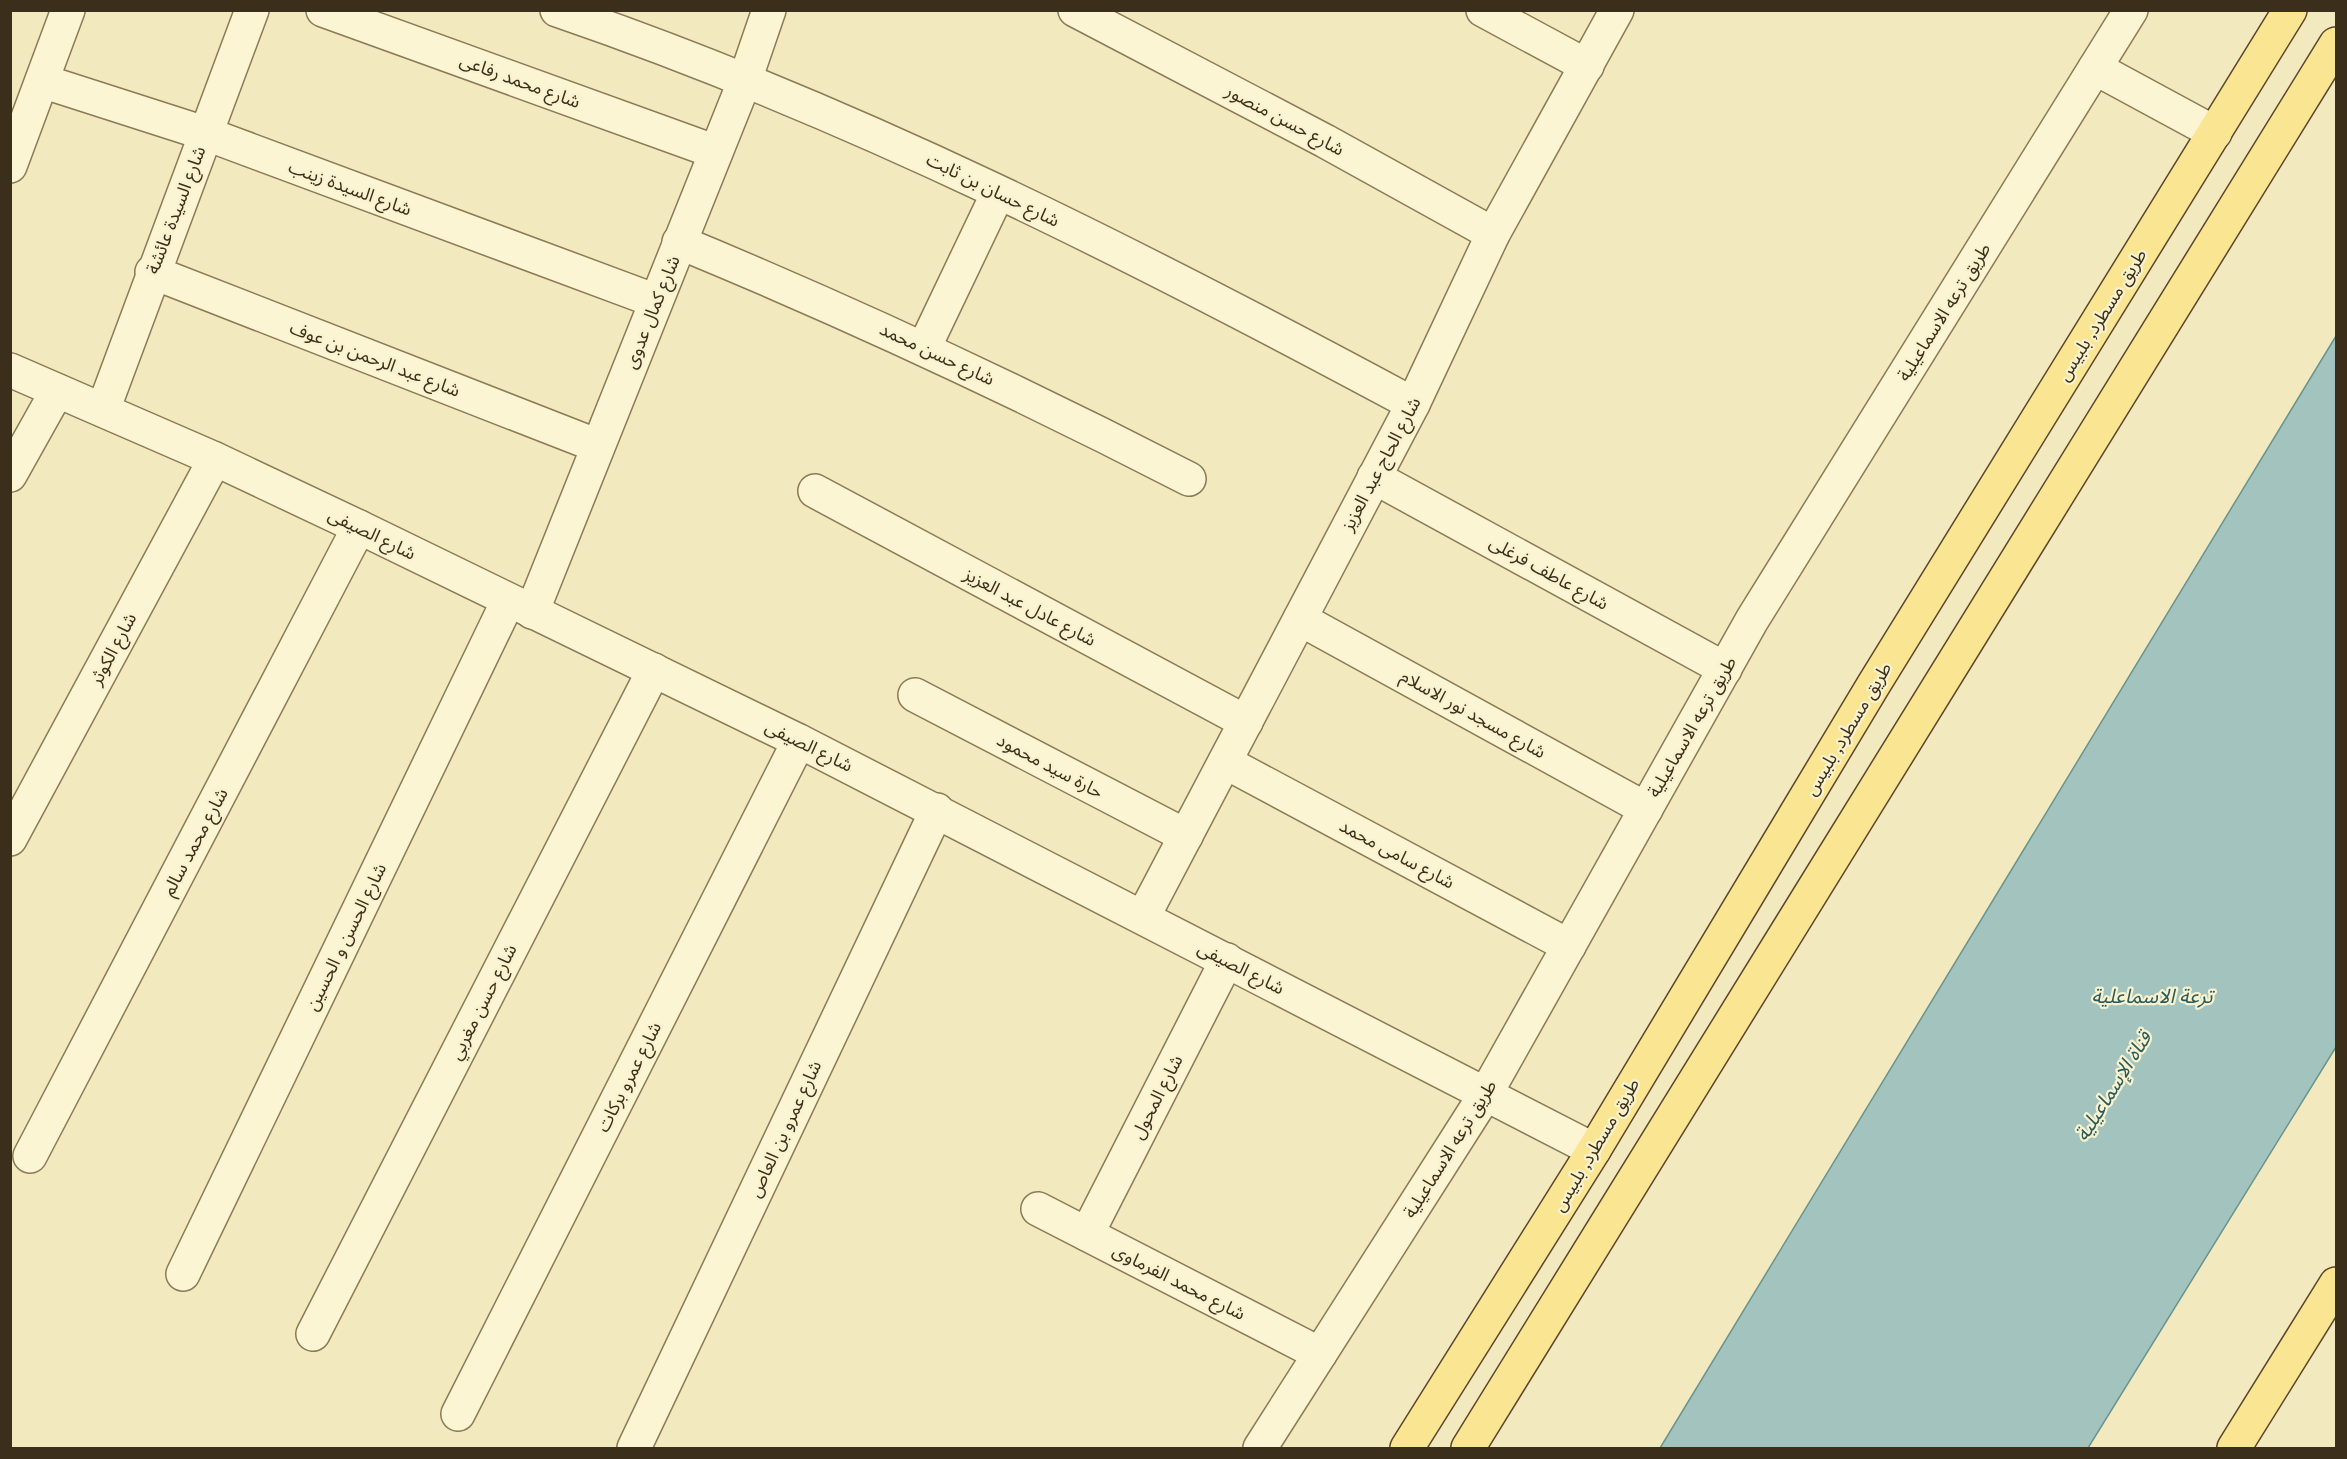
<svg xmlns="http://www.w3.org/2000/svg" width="2347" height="1459" font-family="'Roboto Serif','Noto Sans Arabic',serif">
	<rect width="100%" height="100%" fill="#f2e9bf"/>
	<polygon fill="#a3c4be" stroke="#69938d" stroke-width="1.5" points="2336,336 2336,1047 2088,1448 1660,1448"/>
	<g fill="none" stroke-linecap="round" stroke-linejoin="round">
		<g stroke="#8d7955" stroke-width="36">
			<g id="minor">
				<polyline points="323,10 716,152"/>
				<path d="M557 10C855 112 1136 255 1413 404"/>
				<polyline points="1075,10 1325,141 1493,234"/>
				<polyline points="1483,10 1587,66"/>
				<polyline points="2095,68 2215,133"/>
				<polyline points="42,81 204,133 656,301"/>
				<polyline points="10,166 68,10"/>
				<path d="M679 242C853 314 1022 393 1189 479"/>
				<polyline points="152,272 598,446"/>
				<polyline points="924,348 998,193"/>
				<polyline points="10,370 215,459 359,527 799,741 1594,1150"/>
				<polyline points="103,410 252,10"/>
				<polyline points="10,475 57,391"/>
				<polyline points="1374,477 1725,669"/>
				<polyline points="815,491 1246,722"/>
				<polyline points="532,612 745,80 769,10"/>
				<polyline points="1300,619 1646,809"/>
				<polyline points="915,695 1186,836"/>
				<polyline points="1225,762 1569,946"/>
				<polyline points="10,839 215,459"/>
				<polyline points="1143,917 1413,404 1493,234 1617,10"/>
				<polyline points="30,1156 359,527"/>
				<polyline points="1038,1209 1320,1354"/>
				<polyline points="1087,1234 1227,960"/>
				<polyline points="183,1274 508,601"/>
				<polyline points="313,1334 654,670"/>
				<polyline points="458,1414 799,741"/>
				<polyline points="634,1448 937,810"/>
				<polyline points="1260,1448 1485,1095 1752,620 2131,10"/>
			</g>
		</g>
		<g stroke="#5a462a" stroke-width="36">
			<g id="major">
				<polyline points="1407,1448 1594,1150 1874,684 2290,10"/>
				<polyline points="1468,1448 2336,44"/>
				<polyline points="2234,1448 2336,1284"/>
			</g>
		</g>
		<use href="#minor" stroke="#fcf5d3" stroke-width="33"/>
		<use href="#major" stroke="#fae592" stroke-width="33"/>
	</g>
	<g text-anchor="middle" stroke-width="4.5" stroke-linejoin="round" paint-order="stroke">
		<g font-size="18" fill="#3b2e1b" stroke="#f9f2cf">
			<text transform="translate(520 81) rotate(20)" y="6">شارع محمد رفاعى</text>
			<text transform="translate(1285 120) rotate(28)" y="6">شارع حسن منصور</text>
			<text transform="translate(350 188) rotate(20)" y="6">شارع السيدة زينب</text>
			<text transform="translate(993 190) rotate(26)" y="6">شارع حسان بن ثابت</text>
			<text transform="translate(176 210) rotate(-69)" y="6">شارع السيدة عائشة</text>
			<text transform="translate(652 312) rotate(-68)" y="6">شارع كمال عدوى</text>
			<text transform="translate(1944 312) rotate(-58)" y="6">طريق ترعه الاسماعيلية</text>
			<text transform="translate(2102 315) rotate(-58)" y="6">طريق مسطرد, بلبيس</text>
			<text transform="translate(937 354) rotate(25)" y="6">شارع حسن محمد</text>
			<text transform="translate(375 359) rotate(21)" y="6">شارع عبد الرحمن بن عوف</text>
			<text transform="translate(1381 464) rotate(-62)" y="6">شارع الحاج عبد العزيز</text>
			<text transform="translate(372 534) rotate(26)" y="6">شارع الصيفى</text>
			<text transform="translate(1549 573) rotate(29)" y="6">شارع عاطف فرغلى</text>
			<text transform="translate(1030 607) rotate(28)" y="6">شارع عادل عبد العزيز</text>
			<text transform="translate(113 649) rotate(-62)" y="6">شارع الكوثر</text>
			<text transform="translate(1473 714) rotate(29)" y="6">شارع مسجد نور الاسلام</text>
			<text transform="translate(1692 727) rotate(-60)" y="6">طريق ترعه الاسماعيلية</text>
			<text transform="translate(1848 729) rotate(-59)" y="6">طريق مسطرد, بلبيس</text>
			<text transform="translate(809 746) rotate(26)" y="6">شارع الصيفى</text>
			<text transform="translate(1050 766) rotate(28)" y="6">حارة سيد محمود</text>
			<text transform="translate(195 842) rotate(-62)" y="6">شارع محمد سالم</text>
			<text transform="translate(1397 854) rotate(28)" y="6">شارع سامى محمد</text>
			<text transform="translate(346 937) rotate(-64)" y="6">شارع الحسن و الحسين</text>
			<text transform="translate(1241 968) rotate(27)" y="6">شارع الصيفى</text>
			<text transform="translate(483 1002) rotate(-63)" y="6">شارع حسن مغربي</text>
			<text transform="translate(629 1077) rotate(-63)" y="6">شارع عمرو بركات</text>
			<text transform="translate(1157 1097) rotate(-63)" y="6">شارع المحول</text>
			<text transform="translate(785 1129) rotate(-65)" y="6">شارع عمرو بن العاص</text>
			<text transform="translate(1596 1145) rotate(-59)" y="6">طريق مسطرد, بلبيس</text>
			<text transform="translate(1450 1149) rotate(-58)" y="6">طريق ترعه الاسماعيلية</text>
			<text transform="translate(1179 1282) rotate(27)" y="6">شارع محمد الفرماوى</text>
		</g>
		<g font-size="20" font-style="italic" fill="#295a5c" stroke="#f9f2cf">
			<text x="2152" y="1003">ترعة الاسماعلية</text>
			<text transform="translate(2113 1086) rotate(-58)" y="7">قناة الإسماعيلية</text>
		</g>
	</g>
	<rect width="2347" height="1459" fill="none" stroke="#3b2e1b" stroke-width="24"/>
</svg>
